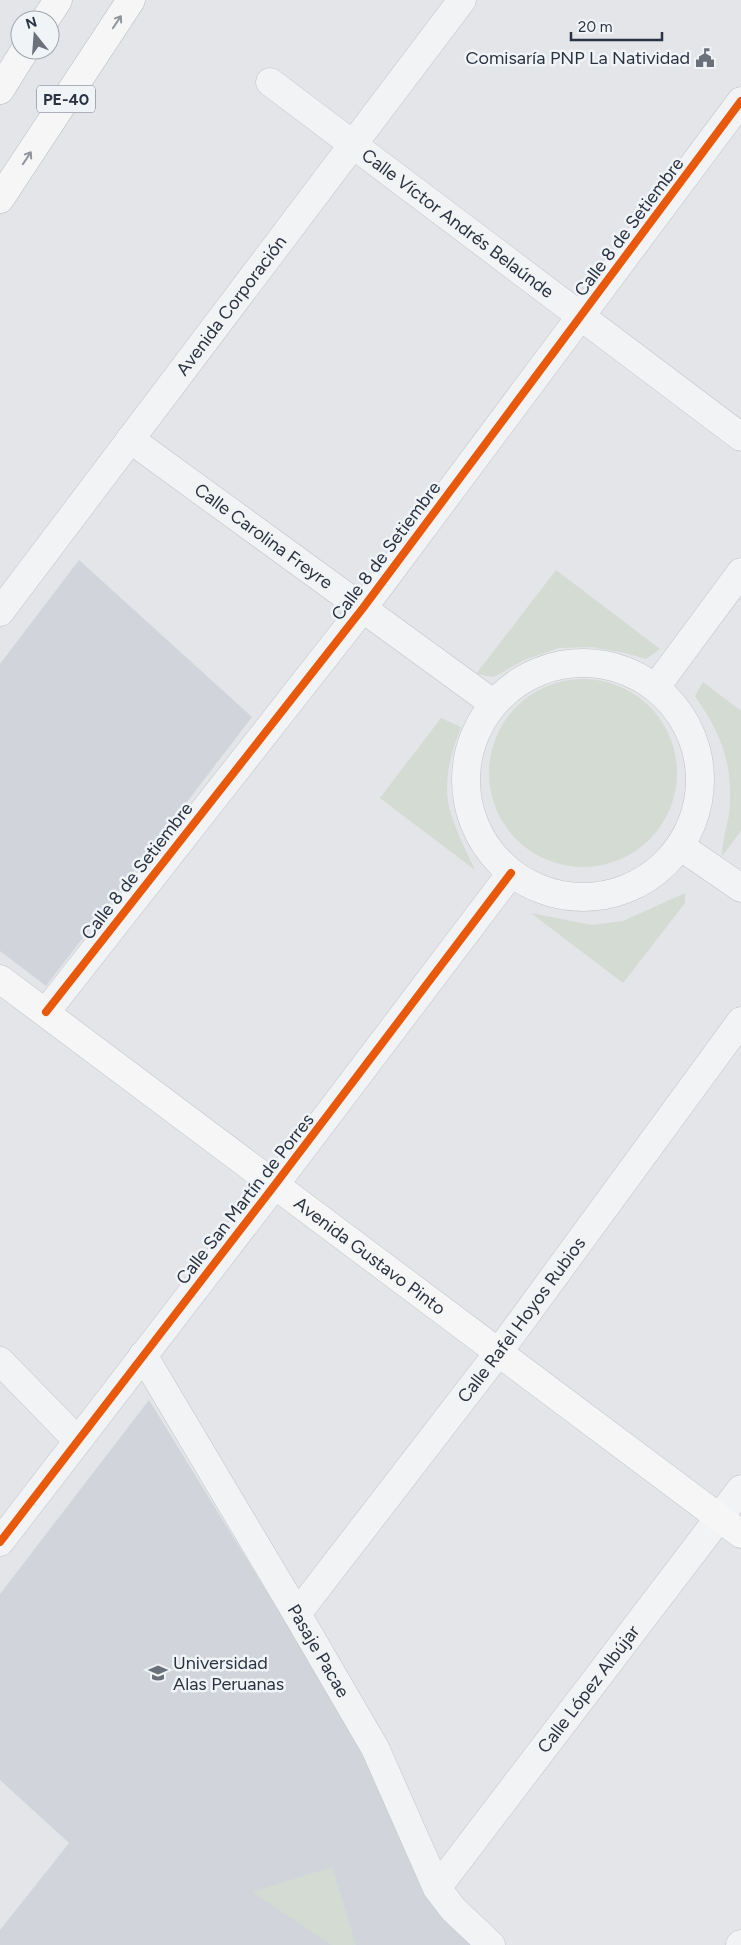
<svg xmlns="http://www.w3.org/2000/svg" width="741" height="1945" font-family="Figtree,sans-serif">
	<rect width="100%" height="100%" fill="#e3e5e8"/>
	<g fill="#d1d5db">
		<polygon points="79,560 252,717 46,986 0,951 0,664"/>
		<polygon points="149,1400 366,1753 482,1945 0,1945 0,1930 69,1843 0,1780 0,1594"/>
	</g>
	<g fill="#d4dbd3">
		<polygon points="556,570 660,649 646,659 625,653 592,647 559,648 524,660 494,677 476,674"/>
		<circle cx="583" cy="773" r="94"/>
		<path d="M703 682 741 711V831L722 856C722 837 730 820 730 803 732 758 719 731 695 696Z"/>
		<path d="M441 718 461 727C450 755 441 788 452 817 458 835 467 853 475 870L380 798Z"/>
		<polygon points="685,893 685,903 623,983 531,913 592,925 623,921"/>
		<polygon points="332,1867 356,1945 332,1945 253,1892"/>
	</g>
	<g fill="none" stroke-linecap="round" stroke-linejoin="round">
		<g stroke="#c1c3c6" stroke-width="29">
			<g id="street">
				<path id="s1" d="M270 82 741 437"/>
				<path id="s2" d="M130 439 494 704"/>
				<path id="s3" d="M0 612 462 0"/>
				<circle cx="583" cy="780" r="117"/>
				<polyline points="656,687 741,572"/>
				<polyline points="680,846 741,888"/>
				<polyline points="46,1012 363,608 741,101"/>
				<path id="s4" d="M143 1355 297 1614 375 1748 437 1888 453 1909 491 1945"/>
				<polyline points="0,1361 77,1440"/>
				<polyline points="0,1542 274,1186 511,873"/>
				<path id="s5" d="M297 1614 498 1353 741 1021"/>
				<path id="s6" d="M437 1888 741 1489"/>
				<polyline points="740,1945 741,1944"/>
			</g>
		</g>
		<g stroke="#c1c3c6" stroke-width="29">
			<g id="secondary">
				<path id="s7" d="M0 979 741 1534"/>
			</g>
		</g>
		<g stroke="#b5b8bd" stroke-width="29">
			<g id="highway">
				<polyline points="45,20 58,0"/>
				<polyline points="0,90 25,50"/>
				<polyline points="0,199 131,0"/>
			</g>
		</g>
		<use href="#street" stroke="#f2f3f5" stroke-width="28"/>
		<use href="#secondary" stroke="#f6f6f7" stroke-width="28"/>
		<use href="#highway" stroke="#f6f6f7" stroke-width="28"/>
		<g stroke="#f1f4f7" stroke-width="11">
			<g id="cycleway">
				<polyline points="46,1012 363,608 741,101"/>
				<polyline points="0,1542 274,1186 511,873"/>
			</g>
		</g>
		<use href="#cycleway" stroke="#e8590c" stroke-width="8"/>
	</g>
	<defs><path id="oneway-shaft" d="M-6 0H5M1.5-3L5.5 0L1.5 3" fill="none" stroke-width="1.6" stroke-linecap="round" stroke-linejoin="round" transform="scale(1.25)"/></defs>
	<g stroke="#90949c">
		<use href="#oneway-shaft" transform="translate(117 22) rotate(-56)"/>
		<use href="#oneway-shaft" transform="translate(27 158) rotate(-56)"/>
	</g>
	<defs>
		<g id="civic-bare" transform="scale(1.5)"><path d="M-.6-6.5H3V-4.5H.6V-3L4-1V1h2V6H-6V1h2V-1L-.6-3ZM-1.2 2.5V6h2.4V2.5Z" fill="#6b717b" stroke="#f1f4f7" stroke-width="2.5" paint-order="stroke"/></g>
		<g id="university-bare" transform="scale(1.5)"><path d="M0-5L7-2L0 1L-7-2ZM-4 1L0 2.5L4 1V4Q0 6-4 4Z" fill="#6b717b" stroke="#f1f4f7" stroke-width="2.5" paint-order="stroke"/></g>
	</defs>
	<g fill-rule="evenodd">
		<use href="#civic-bare" x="705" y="58"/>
		<use href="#university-bare" x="158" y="1673"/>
	</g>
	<g text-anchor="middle" stroke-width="5" stroke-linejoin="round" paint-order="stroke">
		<rect fill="#f1f4f7" stroke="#666d78" stroke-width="1" x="37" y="85.5" width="58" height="27" rx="4"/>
		<g font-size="16" font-weight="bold" fill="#2a3341">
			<text x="66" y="105">PE-40</text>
		</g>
		<g font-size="18" fill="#2a3341" stroke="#f1f4f7" text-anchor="end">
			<text x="690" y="64">Comisaría PNP La Natividad</text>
			<text x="173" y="1669" text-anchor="start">Universidad<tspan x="173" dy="21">Alas Peruanas</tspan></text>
		</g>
		<g font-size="18" fill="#2a3341" stroke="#f1f4f7">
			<text dy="6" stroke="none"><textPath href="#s1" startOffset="235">Calle Víctor Andrés Belaúnde</textPath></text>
			<text transform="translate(629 227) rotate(-53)" y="6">Calle 8 de Setiembre</text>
			<text dy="6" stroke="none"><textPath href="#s3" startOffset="384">Avenida Corporación</textPath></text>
			<text dy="6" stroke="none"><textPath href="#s2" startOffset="165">Calle Carolina Freyre</textPath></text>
			<text transform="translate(386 551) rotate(-53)" y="6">Calle 8 de Setiembre</text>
			<text transform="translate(137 871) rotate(-52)" y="6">Calle 8 de Setiembre</text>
			<text transform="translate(245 1199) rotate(-52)" y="6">Calle San Martín de Porres</text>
			<text dy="6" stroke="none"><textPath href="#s7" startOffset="462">Avenida Gustavo Pinto</textPath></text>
			<text dy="6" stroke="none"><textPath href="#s5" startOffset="370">Calle Rafel Hoyos Rubios</textPath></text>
			<text dy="6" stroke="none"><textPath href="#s4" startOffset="344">Pasaje Pacae</textPath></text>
			<text dy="6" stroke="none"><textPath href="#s6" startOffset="250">Calle López Albújar</textPath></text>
		</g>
	</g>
	<g transform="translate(35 35) rotate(343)"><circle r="24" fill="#f1f4f7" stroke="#a1a7ae"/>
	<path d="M0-4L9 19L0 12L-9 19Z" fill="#6b717b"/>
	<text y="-8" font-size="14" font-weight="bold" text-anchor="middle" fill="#2a3341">N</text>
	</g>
	<path d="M571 32v8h91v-8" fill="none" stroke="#2a3341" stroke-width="2.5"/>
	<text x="578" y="32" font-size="15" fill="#2a3341" stroke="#f1f4f7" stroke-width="4" paint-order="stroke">20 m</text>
</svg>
